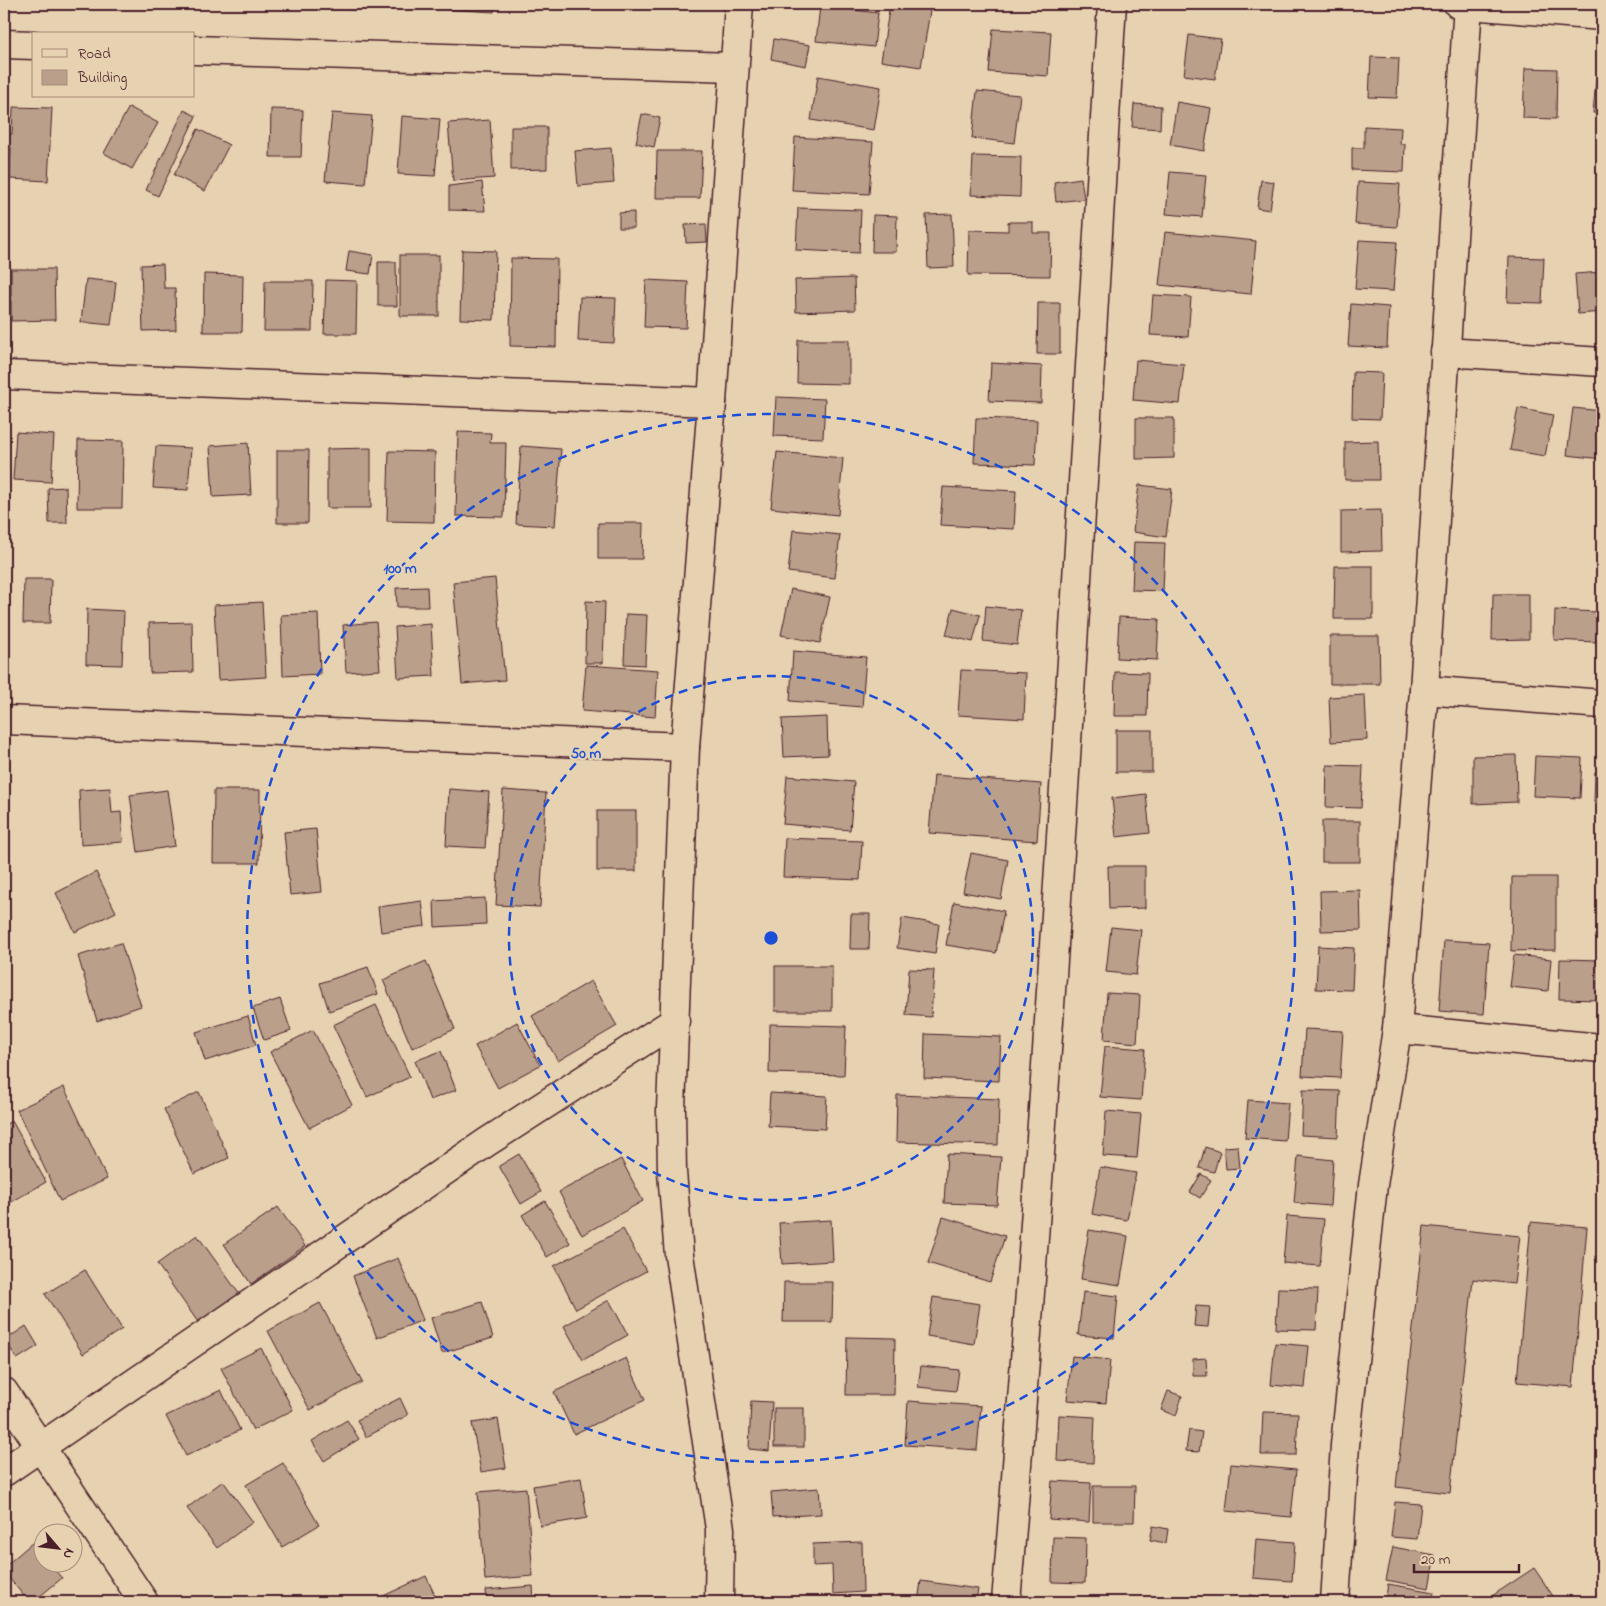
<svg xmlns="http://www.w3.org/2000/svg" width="1606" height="1606" font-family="'Indie Flower',sans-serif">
	<rect width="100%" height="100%" fill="#e6d2b0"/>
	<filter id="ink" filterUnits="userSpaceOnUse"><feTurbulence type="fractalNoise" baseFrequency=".02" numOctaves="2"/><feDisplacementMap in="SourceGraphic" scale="10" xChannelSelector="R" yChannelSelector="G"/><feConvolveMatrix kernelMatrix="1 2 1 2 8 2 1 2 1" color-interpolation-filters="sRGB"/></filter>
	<g filter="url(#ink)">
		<g fill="#baa08b" stroke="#4a1f2b">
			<polygon points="334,4 357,4 357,10 334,9"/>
			<polygon points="447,4 495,4 494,12 447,9"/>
			<polygon points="890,4 931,4 921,67 881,61"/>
			<polygon points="820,6 878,13 874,47 816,41"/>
			<polygon points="993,29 1051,32 1048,76 989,72"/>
			<polygon points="1189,35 1221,39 1215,79 1184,75"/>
			<polygon points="774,39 810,45 806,66 771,59"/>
			<polygon points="1371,57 1399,58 1397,98 1369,97"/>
			<polygon points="1525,68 1557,69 1556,119 1523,118"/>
			<polygon points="818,76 881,87 874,130 811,120"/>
			<polygon points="1596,80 1602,81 1602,114 1593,113"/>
			<polygon points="977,91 1020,95 1014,143 972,138"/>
			<polygon points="1177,102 1211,108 1204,151 1170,145"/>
			<polygon points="1134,104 1161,106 1160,129 1132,127"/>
			<polygon points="13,107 52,108 48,181 10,179 11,148 4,148 4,133 12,134"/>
			<polygon points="129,107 158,123 132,169 104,153"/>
			<polygon points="271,109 303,110 301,157 270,157"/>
			<polygon points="184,110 196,116 158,196 146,190"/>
			<polygon points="332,113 372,116 365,184 325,181"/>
			<polygon points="642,114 660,118 654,147 636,143"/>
			<polygon points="402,116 440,119 435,176 398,174"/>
			<polygon points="490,120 494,178 453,181 448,123"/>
			<polygon points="1364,126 1401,128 1400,144 1405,144 1404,172 1352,170 1352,148 1364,148"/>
			<polygon points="511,127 547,127 547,169 511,170"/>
			<polygon points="198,129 229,145 205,191 174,175"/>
			<polygon points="795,137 873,142 869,194 792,190"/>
			<polygon points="611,148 614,183 578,186 575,151"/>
			<polygon points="657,151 702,151 700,198 656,198"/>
			<polygon points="973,156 1021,157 1020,197 971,195"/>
			<polygon points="1170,172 1206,175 1202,217 1166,214"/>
			<polygon points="1081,178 1084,199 1056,202 1054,182"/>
			<polygon points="1261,180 1274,182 1270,210 1257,208"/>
			<polygon points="482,182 485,211 449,210 449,186"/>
			<polygon points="1358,182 1400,184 1397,227 1355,224"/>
			<polygon points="798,208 861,210 859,253 796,250"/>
			<polygon points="634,212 634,228 619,228 619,213"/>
			<polygon points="952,214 954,267 928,268 926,215"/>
			<polygon points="873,215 897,216 896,252 872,252"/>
			<polygon points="1008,222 1033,222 1033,233 1051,233 1050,276 968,275 969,230 1008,231"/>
			<polygon points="706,224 707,242 686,243 685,225"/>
			<polygon points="1165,232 1256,241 1251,294 1159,285"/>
			<polygon points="1359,240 1397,242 1393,291 1355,289"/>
			<polygon points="462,250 496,251 494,320 460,319"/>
			<polygon points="349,251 373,255 370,274 346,271"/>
			<rect x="400" y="255" width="39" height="61"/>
			<polygon points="1509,257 1544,258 1542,303 1507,302"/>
			<polygon points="511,258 557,259 556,347 510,346"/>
			<polygon points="378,262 396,262 397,306 378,306"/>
			<polygon points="163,264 164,288 175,288 176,330 143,331 141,265"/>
			<polygon points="11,269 54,269 55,320 11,321"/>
			<polygon points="1602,272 1602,312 1578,314 1575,274"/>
			<polygon points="204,274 243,275 242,332 203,332"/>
			<polygon points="854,278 855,310 796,312 795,280"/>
			<polygon points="86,279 116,282 111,325 81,322"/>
			<polygon points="326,280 357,281 356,334 324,334"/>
			<polygon points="646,280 688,282 686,328 644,327"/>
			<polygon points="265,281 313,281 312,331 264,331"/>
			<polygon points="1153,295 1191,297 1188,337 1150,335"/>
			<polygon points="580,297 616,298 614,343 578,341"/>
			<polygon points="1038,303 1060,303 1060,354 1037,354"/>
			<polygon points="1351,304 1389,307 1387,348 1348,346"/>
			<polygon points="798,340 849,340 849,384 797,383"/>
			<polygon points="1136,360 1184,364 1180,404 1133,400"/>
			<polygon points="991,363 1042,366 1041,403 989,401"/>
			<polygon points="1353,372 1382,373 1380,419 1352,418"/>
			<polygon points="776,397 825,399 823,438 774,436"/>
			<polygon points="1518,408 1553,415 1545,456 1510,450"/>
			<polygon points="1573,408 1602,411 1602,459 1567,455"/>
			<polygon points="976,418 1037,420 1035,465 974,463"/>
			<polygon points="1136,418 1174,418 1174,458 1136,459"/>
			<polygon points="16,432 54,435 51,482 13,480"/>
			<polygon points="458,432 491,433 490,443 506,443 504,517 456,516"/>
			<polygon points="78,440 123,441 122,508 77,508"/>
			<polygon points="1378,441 1379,480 1345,480 1345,442"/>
			<polygon points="248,443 251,495 213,497 210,446"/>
			<polygon points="156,446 191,448 188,490 153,488"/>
			<polygon points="521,446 561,449 555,526 516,524"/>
			<polygon points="371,448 371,508 327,508 327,449"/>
			<polygon points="277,450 309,450 308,523 277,523"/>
			<polygon points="389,451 435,452 434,522 387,521"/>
			<polygon points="777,452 843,458 838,515 771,508"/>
			<polygon points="1139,485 1172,489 1166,537 1133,532"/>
			<polygon points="66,487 67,523 49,523 48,488"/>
			<polygon points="943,487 1016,491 1014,529 940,525"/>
			<polygon points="1381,510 1382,551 1341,552 1341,511"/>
			<polygon points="598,523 643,523 642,559 598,559"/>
			<polygon points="793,530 840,535 835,578 788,572"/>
			<polygon points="1134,542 1165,543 1163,591 1132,590"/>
			<polygon points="1335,566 1373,566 1373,619 1334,619"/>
			<polygon points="495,578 505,680 462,684 453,582"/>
			<polygon points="24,579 51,579 50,623 23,623"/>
			<polygon points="4,585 6,585 9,660 4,660"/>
			<polygon points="427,587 428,607 397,607 396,588"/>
			<polygon points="791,589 830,597 820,643 781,635"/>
			<polygon points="1493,594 1529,594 1529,639 1492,640"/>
			<polygon points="586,601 605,602 603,663 585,663"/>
			<polygon points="262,602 266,677 218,680 214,605"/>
			<polygon points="986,606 1021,610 1017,645 983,641"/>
			<polygon points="953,608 980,615 973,642 946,635"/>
			<polygon points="87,609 124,611 122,665 86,664"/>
			<polygon points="1555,610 1598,612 1596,642 1554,640"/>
			<polygon points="318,613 320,674 283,676 281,615"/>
			<polygon points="626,614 647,615 645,665 624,664"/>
			<polygon points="1119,617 1159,619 1157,660 1117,658"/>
			<polygon points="192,622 193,672 150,673 149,623"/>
			<polygon points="376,622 380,670 346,672 343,625"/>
			<polygon points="431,624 434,676 398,678 395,627"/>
			<polygon points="1330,636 1379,636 1380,684 1330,684"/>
			<polygon points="793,651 866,657 862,707 790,701"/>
			<polygon points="586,665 658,670 655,717 582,711"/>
			<polygon points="961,670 1026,673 1024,719 958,715"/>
			<polygon points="1115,672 1148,673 1147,716 1114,716"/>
			<polygon points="1365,695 1367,740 1331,742 1329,697"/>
			<polygon points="827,717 828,755 784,757 782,719"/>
			<rect x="1116" y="730" width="36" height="42"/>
			<polygon points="1516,755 1517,802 1473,804 1473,756"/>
			<polygon points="1535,756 1582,758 1580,798 1533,796"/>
			<polygon points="1327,765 1363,766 1361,808 1326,807"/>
			<polygon points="1595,772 1602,772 1602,803 1594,803"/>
			<polygon points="934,775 1041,784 1037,841 929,833"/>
			<polygon points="787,776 854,782 850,830 783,824"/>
			<polygon points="110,788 112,813 121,812 123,842 81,845 79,790"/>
			<polygon points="449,789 489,792 485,848 446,846"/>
			<polygon points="167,790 175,846 138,852 130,795"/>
			<polygon points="214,790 260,790 259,863 213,863"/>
			<polygon points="503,790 546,793 540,907 496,905"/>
			<polygon points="1146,794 1150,833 1116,837 1112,798"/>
			<rect x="597" y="811" width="39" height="60"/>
			<rect x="1322" y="821" width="38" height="41"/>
			<polygon points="316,829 322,892 290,895 284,832"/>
			<polygon points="785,838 862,841 860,880 783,877"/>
			<polygon points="971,853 1008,860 1001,899 963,892"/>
			<polygon points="1108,866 1145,866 1145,908 1109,909"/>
			<polygon points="96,872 116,912 75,932 56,893"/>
			<polygon points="1512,877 1556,877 1556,950 1511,951"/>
			<polygon points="1360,890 1361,930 1321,931 1320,891"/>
			<polygon points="485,898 486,924 435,927 434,901"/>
			<polygon points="422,901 425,926 381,932 378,907"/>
			<polygon points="954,902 1004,911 996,953 946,945"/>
			<polygon points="851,914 870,914 869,949 850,949"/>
			<polygon points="902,918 939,924 935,954 897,948"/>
			<polygon points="1111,927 1141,930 1136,975 1106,972"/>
			<polygon points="1444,940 1489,943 1484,1014 1439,1011"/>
			<polygon points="121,943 141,1006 97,1021 78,956"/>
			<polygon points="1318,946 1354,948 1352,990 1316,989"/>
			<polygon points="1514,955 1551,959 1548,991 1510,987"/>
			<polygon points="1560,959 1602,960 1602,1000 1559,999"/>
			<polygon points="426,961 455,1029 412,1048 383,980"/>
			<rect x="775" y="966" width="57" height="45"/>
			<polygon points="368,967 378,994 329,1011 320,983"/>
			<polygon points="909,969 934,970 931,1017 906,1015"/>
			<polygon points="591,981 617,1026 558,1061 532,1016"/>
			<polygon points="1107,993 1140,995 1137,1043 1104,1040"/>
			<polygon points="280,999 291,1031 264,1040 253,1008"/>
			<polygon points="376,1005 410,1077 367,1097 333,1025"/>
			<polygon points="248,1016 256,1045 205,1061 196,1032"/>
			<polygon points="517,1022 540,1065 498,1088 475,1046"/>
			<polygon points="770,1024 846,1026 844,1075 769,1073"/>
			<polygon points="1305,1029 1343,1031 1340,1078 1302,1076"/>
			<polygon points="313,1030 352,1105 309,1128 270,1052"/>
			<polygon points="925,1034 1001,1037 999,1081 924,1078"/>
			<polygon points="1105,1046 1145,1049 1141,1100 1100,1097"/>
			<polygon points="441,1051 456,1090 430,1100 415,1061"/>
			<polygon points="64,1087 107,1179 60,1201 17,1110"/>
			<polygon points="1303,1090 1340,1091 1338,1137 1301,1135"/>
			<polygon points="199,1092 229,1158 194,1174 164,1109"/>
			<polygon points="770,1093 827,1096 825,1129 768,1126"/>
			<polygon points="897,1095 999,1099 998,1145 896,1142"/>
			<polygon points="1248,1100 1288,1103 1285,1141 1245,1138"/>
			<polygon points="1106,1111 1141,1114 1137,1158 1103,1156"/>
			<polygon points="12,1121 46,1182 8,1204 4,1197 4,1125"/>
			<polygon points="1238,1146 1240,1168 1226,1169 1224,1147"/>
			<polygon points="1205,1147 1220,1152 1214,1172 1199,1168"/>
			<polygon points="519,1154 541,1192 521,1204 499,1166"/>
			<polygon points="947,1154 1001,1157 997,1205 944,1203"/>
			<polygon points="1298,1156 1333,1160 1330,1206 1294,1203"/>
			<polygon points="621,1159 643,1201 582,1235 559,1192"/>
			<polygon points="1100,1167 1136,1173 1127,1220 1092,1214"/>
			<polygon points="1201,1174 1211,1180 1200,1198 1190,1192"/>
			<polygon points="545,1201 570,1243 547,1257 522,1215"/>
			<polygon points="278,1207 305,1246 251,1284 224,1244"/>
			<polygon points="1287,1216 1324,1219 1320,1266 1283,1263"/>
			<polygon points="943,1217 1005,1236 990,1282 928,1263"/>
			<polygon points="831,1220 833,1261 782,1264 779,1223"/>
			<polygon points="1531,1222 1587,1227 1573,1387 1517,1382"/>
			<polygon points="1424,1226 1520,1236 1514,1284 1473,1279 1450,1493 1396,1487"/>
			<polygon points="623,1229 646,1271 576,1309 554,1266"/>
			<polygon points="1089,1230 1128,1236 1120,1285 1081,1279"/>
			<polygon points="197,1235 240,1295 200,1325 157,1264"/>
			<polygon points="398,1258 423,1320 377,1338 353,1276"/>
			<polygon points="85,1270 122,1329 83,1354 45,1294"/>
			<polygon points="784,1282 833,1282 832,1322 783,1322"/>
			<polygon points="1278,1288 1318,1289 1316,1330 1276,1329"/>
			<polygon points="1083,1292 1118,1296 1114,1338 1078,1335"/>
			<polygon points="933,1297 980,1304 974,1344 927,1336"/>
			<polygon points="609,1300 628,1335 583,1360 564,1326"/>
			<polygon points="482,1302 493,1338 442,1353 431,1318"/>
			<polygon points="320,1303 362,1382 310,1410 268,1331"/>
			<polygon points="1196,1306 1210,1307 1208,1327 1194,1326"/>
			<polygon points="26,1326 38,1346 17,1359 5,1340"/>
			<polygon points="847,1337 895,1338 894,1395 846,1395"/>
			<polygon points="1275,1343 1309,1346 1305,1388 1271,1385"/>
			<polygon points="261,1348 293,1410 253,1430 221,1368"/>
			<polygon points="1072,1356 1110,1360 1106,1403 1067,1400"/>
			<polygon points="626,1358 645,1400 574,1434 554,1392"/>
			<polygon points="1206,1358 1207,1376 1193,1376 1193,1359"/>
			<polygon points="921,1366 959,1370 956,1391 918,1387"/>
			<polygon points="221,1390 240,1430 186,1456 166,1416"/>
			<polygon points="1168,1391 1182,1396 1176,1416 1161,1410"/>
			<polygon points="400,1398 408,1415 366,1437 357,1420"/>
			<polygon points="751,1401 772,1402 769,1451 749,1449"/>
			<polygon points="908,1401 981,1406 977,1450 905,1445"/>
			<rect x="774" y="1408" width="30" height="39"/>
			<polygon points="1263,1412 1298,1413 1296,1455 1261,1455"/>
			<polygon points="1059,1415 1095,1417 1093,1463 1057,1461"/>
			<polygon points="498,1419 506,1468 481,1472 472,1423"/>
			<polygon points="347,1420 359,1439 324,1461 312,1441"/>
			<polygon points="1189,1430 1202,1432 1199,1452 1186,1451"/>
			<polygon points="283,1463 319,1525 282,1547 246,1485"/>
			<polygon points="1231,1464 1296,1470 1291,1517 1226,1511"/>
			<polygon points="581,1478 587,1518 540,1526 533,1486"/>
			<polygon points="223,1481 253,1522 217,1548 187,1508"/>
			<polygon points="1052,1481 1091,1483 1089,1522 1049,1519"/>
			<polygon points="1093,1486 1135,1486 1134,1522 1093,1522"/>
			<polygon points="526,1488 533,1576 485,1580 478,1492"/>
			<polygon points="819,1488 821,1514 773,1517 771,1492"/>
			<polygon points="1395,1502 1421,1504 1417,1539 1391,1537"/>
			<polygon points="1153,1526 1168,1529 1166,1543 1150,1540"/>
			<polygon points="1053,1537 1086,1538 1085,1583 1052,1582"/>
			<polygon points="1256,1539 1295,1542 1292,1581 1253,1578"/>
			<polygon points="862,1542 863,1592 833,1594 832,1565 813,1566 813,1544"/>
			<polygon points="32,1543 42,1555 42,1564 49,1564 62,1578 33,1602 29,1602 4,1572 4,1567"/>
			<polygon points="1393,1547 1435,1555 1429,1588 1386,1580"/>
			<polygon points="1534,1568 1557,1602 1483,1602"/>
			<polygon points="426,1576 438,1602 379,1602 377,1599"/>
			<polygon points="921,1581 978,1589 976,1602 918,1602"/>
			<polygon points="1388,1584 1434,1592 1432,1602 1385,1602"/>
			<polygon points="533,1586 534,1602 487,1602 486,1590"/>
			<polygon points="1250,1595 1288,1600 1288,1602 1249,1602"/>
			<polygon points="1049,1596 1096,1599 1096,1602 1048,1602"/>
		</g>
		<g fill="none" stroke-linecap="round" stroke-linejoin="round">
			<g stroke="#4a1f2b" stroke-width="31">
				<g id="street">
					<polyline points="1458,4 1602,16"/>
					<polyline points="4,44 34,45"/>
					<polyline points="194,50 734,67"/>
					<polyline points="1445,352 1602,362"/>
					<polyline points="4,375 712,402"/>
					<polyline points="1424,690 1602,704"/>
					<polyline points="4,720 685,747"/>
					<polyline points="1397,1029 1602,1048"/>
					<polyline points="4,1392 144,1602"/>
					<polyline points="4,1472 487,1142 675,1021"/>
					<polyline points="719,1602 720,1529 679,1255 672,1172 671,1109 685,747 712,402 739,4"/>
					<path d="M1006 1602C1050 1070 1079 537 1112 4"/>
					<polyline points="1335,1602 1345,1445 1373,1185 1397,1029 1424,690 1468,4"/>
				</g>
			</g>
			<use href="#street" stroke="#e6d2b0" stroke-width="28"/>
		</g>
	</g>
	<g fill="none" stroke="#1d4ed8" stroke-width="2.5" stroke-dasharray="9 6">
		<circle cx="771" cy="938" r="262"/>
		<circle cx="771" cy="938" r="524"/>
	</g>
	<circle cx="771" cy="938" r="8" fill="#1d4ed8" stroke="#e6d2b0" stroke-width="2.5"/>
	<g font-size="15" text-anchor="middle" font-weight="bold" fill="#1d4ed8" stroke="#e6d2b0" stroke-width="4.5" stroke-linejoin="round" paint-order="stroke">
		<text x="400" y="573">100 m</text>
		<text x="586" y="758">50 m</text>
	</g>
	<rect width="1606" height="1606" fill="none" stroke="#e6d2b0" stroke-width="20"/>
	<rect x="10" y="10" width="1586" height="1586" fill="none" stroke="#4a1f2b" stroke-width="2" filter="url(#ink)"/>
	<rect x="32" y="32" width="162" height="65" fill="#e6d2b0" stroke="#a88a7b"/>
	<rect x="42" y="49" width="25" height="8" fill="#e6d2b0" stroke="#a88a7b"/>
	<text x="78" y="58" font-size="15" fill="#4a1f2b">Road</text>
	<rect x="42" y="70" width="25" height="15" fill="#baa08b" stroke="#a88a7b"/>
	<text x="78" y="82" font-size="15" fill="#4a1f2b">Building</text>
	<g transform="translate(58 1548) rotate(118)"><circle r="24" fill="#e6d2b0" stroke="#a88a7b"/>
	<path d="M0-4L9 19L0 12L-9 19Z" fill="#4a1f2b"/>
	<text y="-8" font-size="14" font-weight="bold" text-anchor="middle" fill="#4a1f2b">N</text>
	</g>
	<path d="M1414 1564v8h105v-8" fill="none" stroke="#4a1f2b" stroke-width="2.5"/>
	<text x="1421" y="1564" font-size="15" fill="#4a1f2b" stroke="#e6d2b0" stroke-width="4" paint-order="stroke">20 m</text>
</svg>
